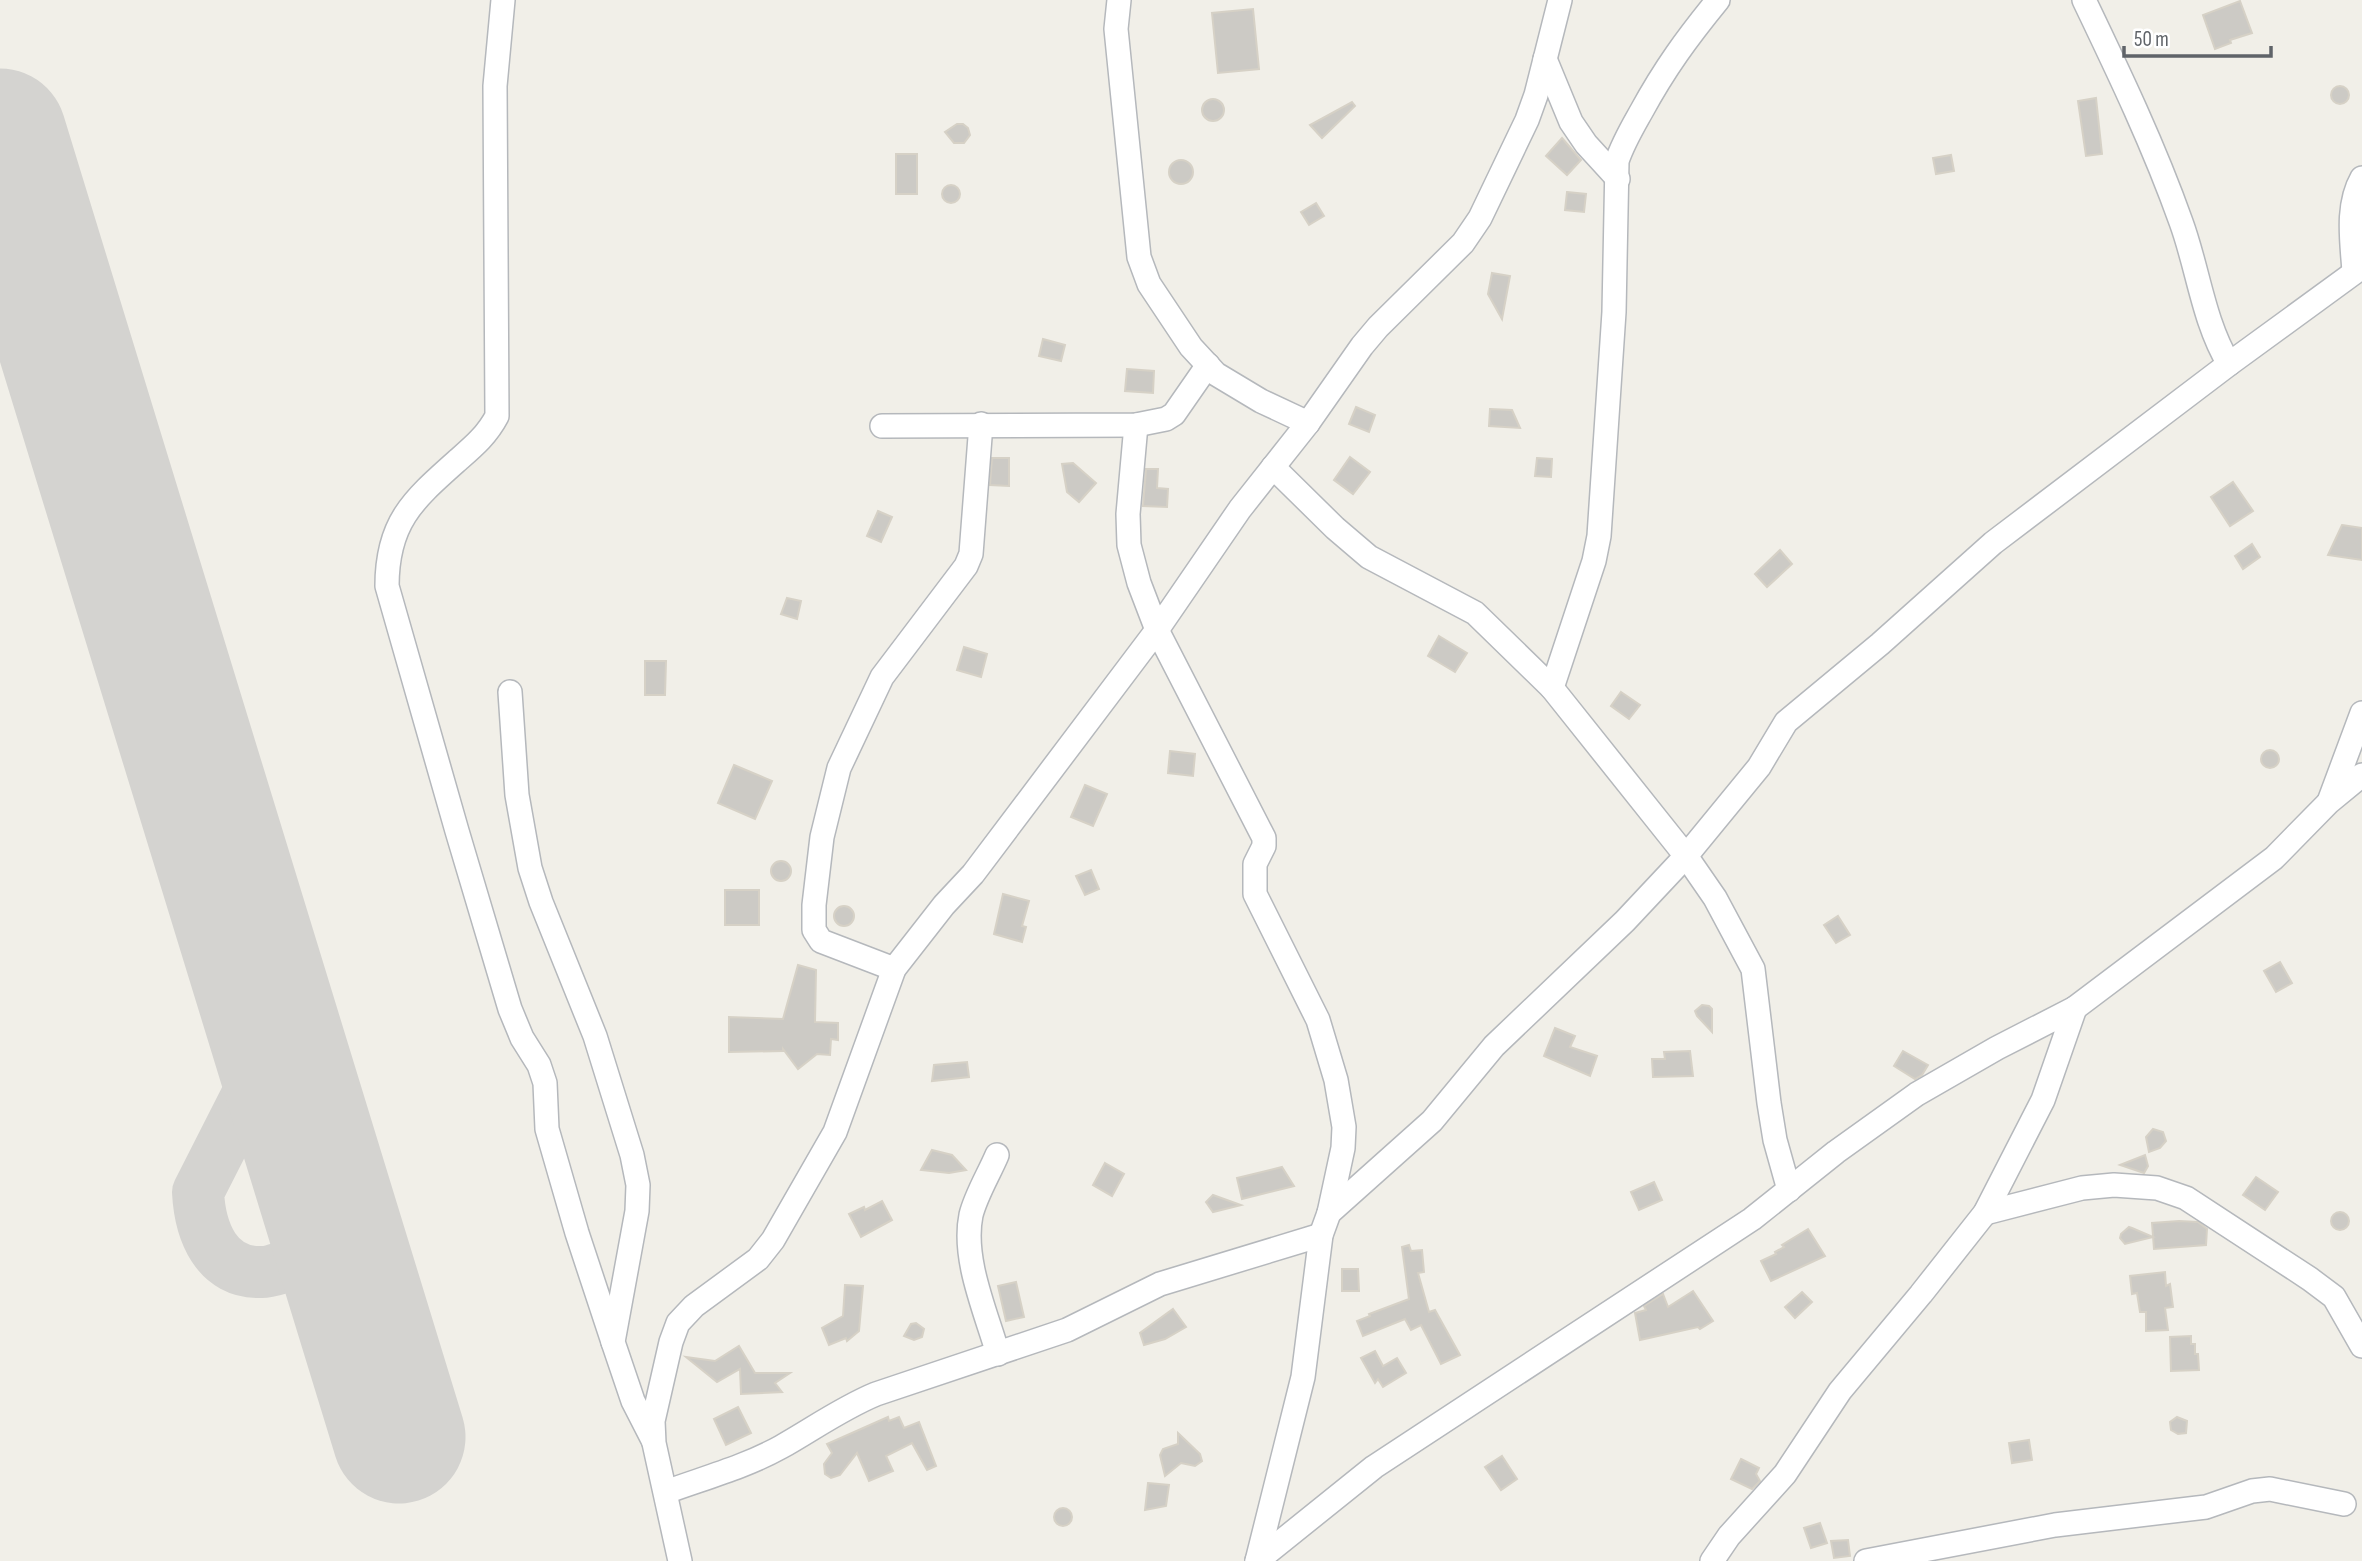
<svg xmlns="http://www.w3.org/2000/svg" width="2362" height="1561" font-family="'Sofia Sans Condensed',sans-serif">
	<rect width="100%" height="100%" fill="#f1efe8"/>
	<g fill="none" stroke-linecap="round" stroke-linejoin="round">
		<path stroke="#d4d3d0" stroke-width="52" d="M274 1029 262 1066 198 1192C200 1231 216 1274 262 1272 269 1272 277 1269 284 1267 303 1262 323 1256 342 1251"/>
		<polyline stroke="#d4d3d0" stroke-width="133" points="0,135 399,1437"/>
	</g>
	<g fill="#cccac5" stroke="#d6d1c6" stroke-width="2">
		<polygon points="2240,1 2252,33 2230,40 2231,43 2215,49 2203,15"/>
		<polygon points="1253,9 1259,69 1218,73 1212,13"/>
		<circle cx="2340" cy="95" r="9"/>
		<polygon points="2096,98 2102,154 2086,156 2078,101"/>
		<circle cx="1213" cy="110" r="11"/>
		<polygon points="1352,102 1355,106 1322,138 1310,125"/>
		<polygon points="957,124 963,124 968,128 970,135 964,143 954,143 945,132"/>
		<polygon points="1562,138 1581,160 1567,175 1546,156"/>
		<rect x="896" y="154" width="21" height="40"/>
		<polygon points="1951,155 1954,171 1936,174 1933,158"/>
		<circle cx="1181" cy="172" r="12"/>
		<circle cx="951" cy="194" r="9"/>
		<polygon points="1567,192 1586,194 1584,212 1565,210"/>
		<polygon points="1316,203 1324,216 1309,225 1301,212"/>
		<polygon points="1492,273 1510,276 1502,319 1488,294"/>
		<polygon points="1043,339 1065,345 1061,361 1039,356"/>
		<polygon points="1127,369 1154,371 1153,393 1125,391"/>
		<polygon points="1356,407 1375,415 1369,432 1349,424"/>
		<polygon points="1490,409 1512,410 1520,428 1489,426"/>
		<polygon points="1350,457 1370,472 1353,494 1334,480"/>
		<polygon points="992,458 1009,458 1009,486 990,485"/>
		<polygon points="1537,458 1552,459 1551,477 1535,476"/>
		<polygon points="1073,463 1096,483 1079,502 1067,492 1062,464"/>
		<polygon points="1146,469 1158,469 1157,488 1168,489 1167,507 1143,506"/>
		<polygon points="2233,482 2253,511 2230,526 2211,497"/>
		<polygon points="878,511 892,517 881,542 867,536"/>
		<polygon points="2342,525 2362,528 2362,560 2328,555"/>
		<polygon points="2252,544 2260,557 2243,569 2235,556"/>
		<polygon points="1780,550 1792,564 1767,587 1755,574"/>
		<polygon points="787,598 801,601 797,619 781,614"/>
		<polygon points="1439,636 1467,653 1455,672 1428,656"/>
		<polygon points="964,647 987,654 981,677 957,670"/>
		<polygon points="645,661 666,661 665,695 645,695"/>
		<polygon points="1621,692 1640,705 1629,719 1611,706"/>
		<circle cx="2270" cy="759" r="9"/>
		<polygon points="1170,751 1195,754 1193,776 1168,773"/>
		<polygon points="734,765 772,781 755,819 718,803"/>
		<polygon points="1085,785 1107,794 1093,826 1071,817"/>
		<circle cx="781" cy="871" r="10"/>
		<polygon points="1091,870 1099,889 1085,895 1076,876"/>
		<rect x="725" y="890" width="34" height="35"/>
		<polygon points="1003,894 1029,901 1022,926 1026,927 1022,942 994,934"/>
		<circle cx="844" cy="916" r="10"/>
		<polygon points="1838,916 1850,935 1836,943 1824,925"/>
		<polygon points="2280,962 2292,983 2276,992 2264,971"/>
		<polygon points="798,965 816,970 815,1022 838,1023 838,1040 831,1039 830,1055 817,1054 798,1069 783,1049 783,1051 729,1052 729,1017 783,1019"/>
		<polygon points="1702,1005 1709,1006 1712,1009 1712,1032 1697,1016 1695,1011"/>
		<polygon points="1555,1028 1575,1036 1570,1047 1597,1056 1590,1076 1544,1056"/>
		<polygon points="1690,1051 1693,1076 1653,1077 1652,1059 1665,1059 1664,1052"/>
		<polygon points="1903,1051 1928,1065 1922,1075 1915,1079 1894,1066"/>
		<polygon points="967,1062 969,1077 932,1081 934,1065"/>
		<polygon points="2153,1129 2163,1132 2166,1141 2160,1148 2149,1152 2146,1137"/>
		<polygon points="932,1150 952,1155 966,1170 949,1173 921,1170"/>
		<polygon points="2145,1155 2148,1166 2144,1173 2120,1165"/>
		<polygon points="1105,1163 1124,1174 1112,1196 1093,1185"/>
		<polygon points="1282,1167 1294,1186 1242,1199 1237,1178"/>
		<polygon points="2256,1177 2278,1192 2265,1210 2243,1195"/>
		<polygon points="1654,1182 1662,1200 1639,1210 1631,1192"/>
		<polygon points="1213,1195 1241,1205 1213,1212 1206,1202"/>
		<polygon points="882,1201 892,1220 861,1237 849,1214 864,1207 865,1210"/>
		<circle cx="2340" cy="1221" r="9"/>
		<polygon points="2179,1221 2198,1222 2207,1229 2206,1245 2154,1249 2152,1223"/>
		<polygon points="2129,1227 2132,1228 2153,1237 2125,1244 2120,1238 2121,1234"/>
		<polygon points="1808,1229 1825,1256 1771,1281 1761,1261 1776,1254 1775,1252 1784,1247 1782,1245"/>
		<polygon points="1409,1245 1411,1251 1422,1250 1424,1272 1418,1273 1429,1312 1435,1310 1460,1355 1441,1364 1421,1325 1411,1330 1405,1319 1363,1336 1357,1321 1370,1316 1369,1314 1409,1299 1402,1247"/>
		<polygon points="1342,1269 1358,1269 1359,1291 1342,1291"/>
		<polygon points="2165,1272 2166,1286 2170,1284 2173,1307 2165,1308 2168,1330 2146,1331 2146,1312 2140,1312 2137,1293 2132,1294 2130,1276"/>
		<polygon points="1016,1282 1024,1317 1006,1321 998,1286"/>
		<polygon points="845,1285 863,1286 859,1331 847,1341 846,1338 829,1345 822,1328 843,1316"/>
		<polygon points="1693,1291 1713,1321 1700,1329 1698,1327 1640,1340 1635,1313 1646,1310 1644,1306 1663,1294 1668,1307"/>
		<polygon points="1802,1292 1812,1302 1795,1318 1785,1307"/>
		<polygon points="1173,1309 1186,1327 1165,1339 1144,1345 1140,1333"/>
		<polygon points="916,1323 924,1329 922,1337 914,1340 904,1336 911,1324"/>
		<polygon points="2191,1336 2191,1344 2195,1344 2195,1354 2198,1354 2199,1370 2171,1371 2170,1337"/>
		<polygon points="739,1346 755,1373 790,1373 775,1383 782,1392 741,1394 740,1369 717,1382 686,1357 715,1361"/>
		<polygon points="1375,1351 1383,1366 1397,1358 1406,1373 1383,1387 1378,1379 1375,1383 1361,1358"/>
		<polygon points="738,1407 751,1433 726,1445 714,1419"/>
		<polygon points="888,1417 889,1421 899,1417 904,1428 919,1422 936,1466 927,1470 912,1443 886,1456 893,1471 869,1481 857,1453 840,1475 831,1478 825,1474 824,1464 832,1453 827,1444"/>
		<polygon points="2177,1417 2187,1421 2186,1433 2178,1434 2171,1430 2170,1422"/>
		<polygon points="1178,1433 1200,1454 1202,1461 1195,1466 1181,1463 1165,1476 1160,1455 1163,1449 1178,1444"/>
		<polygon points="2029,1440 2032,1460 2012,1463 2009,1443"/>
		<polygon points="1502,1456 1517,1479 1501,1490 1485,1467"/>
		<polygon points="1741,1459 1759,1468 1756,1474 1760,1481 1752,1489 1731,1479"/>
		<polygon points="1148,1483 1169,1485 1166,1506 1145,1510"/>
		<circle cx="1063" cy="1517" r="9"/>
		<polygon points="1820,1523 1827,1543 1811,1548 1804,1528"/>
		<polygon points="1848,1540 1850,1556 1834,1558 1831,1541"/>
	</g>
	<g fill="none" stroke-linecap="round" stroke-linejoin="round">
		<g stroke="#b5b8bc" stroke-width="26">
			<g id="street">
				<path d="M503 0 495 86 497 416C487 435 474 446 458 460 413 500 387 522 387 586L457 831 510 1009 522 1038 539 1065 545 1083 547 1129 577 1233 613 1342"/>
				<polyline points="1119,0 1116,29 1139,257 1149,284 1191,347 1216,374 1261,401 1308,423"/>
				<path d="M2084 0C2119 73 2154 146 2181 222 2198 268 2203 321 2229 364"/>
				<polyline points="1545,59 1571,122 1586,144 1618,179"/>
				<path d="M2354 272C2352 241 2346 206 2362 178"/>
				<polyline points="1136,425 1128,514 1129,545 1139,583 1157,630 1264,838 1264,846 1255,864 1255,894 1318,1020 1336,1080 1344,1127 1343,1148 1329,1213"/>
				<polyline points="882,426 1136,425 1166,419 1174,414 1208,365"/>
				<polyline points="1273,467 1335,528 1369,557 1475,613 1552,688 1686,856 1715,898 1753,969 1769,1103 1775,1140 1789,1190"/>
				<path d="M1552 688 1594 561 1599 536 1614 312 1617 161C1623 143 1632 128 1641 112 1665 68 1687 38 1718 0"/>
				<polyline points="510,692 517,795 530,868 541,902 595,1036 632,1155 638,1185 637,1211 613,1342 633,1401 653,1440"/>
				<polyline points="2330,799 2362,713"/>
				<polyline points="894,969 821,941 814,930 814,905 822,837 839,768 882,677 966,566 971,554 981,424"/>
				<polyline points="2075,1008 2274,858 2329,802 2362,775"/>
				<path d="M997 1155C989 1174 976 1195 971 1215 962 1259 986 1312 998 1354"/>
				<polyline points="1985,1213 2082,1188 2114,1185 2157,1188 2186,1198 2310,1279 2334,1297 2362,1346"/>
				<path d="M666 1492C704 1478 745 1467 781 1447 813 1429 842 1408 876 1394L1067 1330 1160 1284 1321 1235"/>
				<polyline points="680,1561 654,1443 653,1421 671,1342 678,1323 694,1306 758,1259 773,1240 835,1132 894,969 944,905 973,874 1157,630 1240,509 1308,423 1362,346 1378,327 1463,243 1480,218 1527,120 1536,95 1560,0"/>
				<polyline points="1257,1561 1303,1377 1321,1235 1329,1213 1432,1121 1494,1046 1625,921 1686,856 1759,767 1786,722 1880,644 1993,543 2229,364 2362,267"/>
				<polyline points="1257,1561 1374,1467 1752,1219 1836,1152 1917,1094 1997,1048 2075,1008 2043,1100 1985,1213 1921,1294 1840,1391 1785,1474 1729,1536 1712,1561"/>
				<polyline points="1866,1561 2055,1525 2206,1507 2252,1491 2270,1489 2344,1504"/>
			</g>
		</g>
		<use href="#street" stroke="#fff" stroke-width="23"/>
	</g>
	<path d="M2124 46v10h147v-10" fill="none" stroke="#5f6368" stroke-width="3.5"/>
	<text x="2134" y="46" font-size="21" fill="#5f6368" stroke="#ffffff" stroke-width="5" paint-order="stroke">50 m</text>
</svg>
